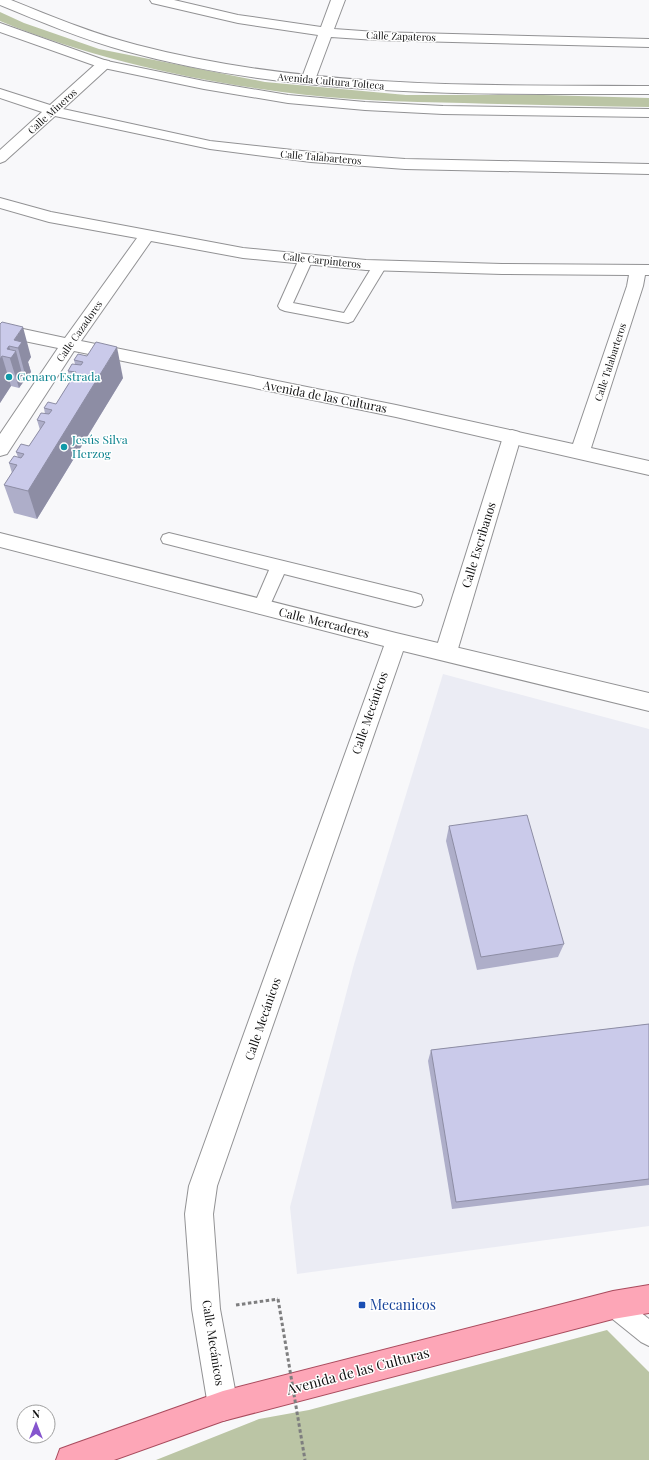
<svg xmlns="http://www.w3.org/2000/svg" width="649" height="1460" font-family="'Playfair Display',serif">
	<rect width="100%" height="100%" fill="#f8f8fa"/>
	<polygon fill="#ebecf4" points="443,674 649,729 649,1226 297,1274 290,1207 354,964"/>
	<g fill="#bbc5a5">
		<path d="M0 12 24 23 99 49 265 82 406 95H543L649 98V107C587 106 525 105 464 103 403 102 342 100 282 92 186 79 90 58 0 21Z"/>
		<polygon points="607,1330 649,1372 649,1460 156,1460 259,1419 309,1410"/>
	</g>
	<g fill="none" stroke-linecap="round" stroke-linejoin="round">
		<g stroke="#929294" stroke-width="2">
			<g id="service">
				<polygon points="306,255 311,256 313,259 293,303 344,313 375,262 380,261 385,262 387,265 353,321 348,323 285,311 280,309 278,306 299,259 301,256"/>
				<polygon points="169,533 415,593 421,595 423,600 421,605 415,607 284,574 267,612 261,614 255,612 253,607 269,570 163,543 161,539 163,535"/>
				<polygon points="613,1293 621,1297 649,1319 649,1346 641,1342 605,1313 601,1305 605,1297"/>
			</g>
		</g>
		<g stroke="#929294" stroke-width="2">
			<polygon id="pedestrian" points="512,430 519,432 521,437 457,652 453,658 446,661 439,658 435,652 503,437 505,432"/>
		</g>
		<g stroke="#929294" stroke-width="2">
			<g id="minor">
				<polygon points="150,0 174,0 238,15 321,27 331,0 345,0 334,29 376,32 649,39 649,47 376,40 331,37 315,80 313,83 308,84 303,83 301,80 318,35 238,23 152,3"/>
				<polygon points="104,60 109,61 111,64 109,67 63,109 210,141 311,152 405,159 649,164 649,174 405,169 311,162 210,149 55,116 5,161 0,163 0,150 42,112 0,98 0,89 50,105 99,61"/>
				<path d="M0 198 51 212 243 248 366 260 502 264 649 265V275H645L643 286 591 448 649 461V475L396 417 74 351 7 454 0 456V434L58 348 0 336V324L65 338 137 238 49 222 0 208ZM151 241 243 258 366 270 502 274 629 275 627 286 573 444 396 405 81 341Z"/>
				<polygon points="0,533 396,633 649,693 649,711 403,651 217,1186 213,1214 220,1309 238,1406 234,1417 223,1421 212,1417 208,1406 192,1309 185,1214 189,1186 384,646 0,547"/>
			</g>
		</g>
		<g stroke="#929294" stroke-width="2">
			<g id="tertiary">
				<path d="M0 0H11C53 17 94 34 137 45 305 89 477 85 649 86V94C473 94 296 98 125 51 82 39 41 22 0 5Z"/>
				<polygon points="0,23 107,61 204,81 288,95 365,102 443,106 649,109 649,117 443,114 365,110 288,103 204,89 99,67 0,32"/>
			</g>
		</g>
		<g stroke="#a94b5d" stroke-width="2">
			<polygon id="primary" points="649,1285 649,1313 613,1319 223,1421 114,1460 56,1460 60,1449 71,1445 223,1391 613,1291"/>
		</g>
		<polyline stroke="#7e7e7f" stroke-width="3" stroke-dasharray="3.5 2.5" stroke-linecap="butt" points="236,1305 278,1299"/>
		<use href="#service" fill="#fff" fill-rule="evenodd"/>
		<use href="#pedestrian" fill="#fff" fill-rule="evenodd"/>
		<use href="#minor" fill="#fff" fill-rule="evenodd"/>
		<use href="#tertiary" fill="#fff" fill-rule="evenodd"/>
		<use href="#primary" fill="#fda6b7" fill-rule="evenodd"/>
		<polyline stroke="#7e7e7f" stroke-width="3" stroke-dasharray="3.5 2.5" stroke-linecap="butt" points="278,1299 305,1460"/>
	</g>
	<g fill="#aeaec9">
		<polygon points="0,324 31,357 28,362 31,372 26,378 23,377 24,381 19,388 11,386 0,403"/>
		<polygon points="78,354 123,378 37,519 14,513 4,485 12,473 9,463 18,457 16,452 29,446 40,430 37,420 45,414 44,408 56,404 70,382 68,371 75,364 74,360"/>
		<polygon points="449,826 564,944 558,957 477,970 446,841"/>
		<polygon points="649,1024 649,1185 452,1209 428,1061 431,1050"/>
	</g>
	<g fill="#8d8da4">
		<polygon points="23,327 31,357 28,362 31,372 26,378 18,348 14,340"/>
		<polygon points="9,346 12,356 16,351 24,381 19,388 7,349"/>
		<polygon points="117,347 123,378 37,519 28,491"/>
		<polygon points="2,356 11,386 0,403 0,359"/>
	</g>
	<g fill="#cacaea" stroke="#8d8da4">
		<polygon points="2,322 23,327 14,340 22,342 18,348 9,346 7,349 16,351 11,358 2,356 0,359 0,324"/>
		<polygon points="96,342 117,347 28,491 4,485 17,465 9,463 14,456 21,458 24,454 16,452 21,444 29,446 45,422 37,420 41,413 49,414 52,410 44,408 48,402 56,404 76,372 68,371 72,364 81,365 83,362 74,360 78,354 87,356"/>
		<polygon points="527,815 564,944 481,957 449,826"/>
		<polygon points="649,1024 649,1179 456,1202 431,1050"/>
	</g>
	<g fill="#0f9aa8" stroke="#fff" stroke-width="1.5">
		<circle cx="9" cy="377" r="4"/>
		<circle cx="64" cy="447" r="4"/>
	</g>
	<rect fill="#1a4fb4" stroke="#fff" stroke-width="1.5" x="358" y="1301" width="8" height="8" rx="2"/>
	<g text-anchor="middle" stroke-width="3" stroke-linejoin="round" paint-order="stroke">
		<g font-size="10" fill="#101010" stroke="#fff">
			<text transform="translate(401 36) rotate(2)" y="4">Calle Zapateros</text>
			<text transform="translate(331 81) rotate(5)" y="4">Avenida Cultura Tolteca</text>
			<text transform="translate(52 111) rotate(-42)" y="4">Calle Mineros</text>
			<text transform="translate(321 157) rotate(5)" y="4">Calle Talabarteros</text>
			<text transform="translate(322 260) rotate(6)" y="4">Calle Carpinteros</text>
			<text transform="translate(79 331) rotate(-55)" y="4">Calle Cazadores</text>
			<text transform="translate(610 362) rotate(-72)" y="4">Calle Talabarteros</text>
		</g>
		<g font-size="12" fill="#0d838f" stroke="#fff" text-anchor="start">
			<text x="17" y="381">Genaro Estrada</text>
			<text x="72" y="444">Jesús Silva<tspan x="72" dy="14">Herzog</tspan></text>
		</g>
		<g font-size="12" fill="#101010" stroke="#fff">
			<text transform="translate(325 397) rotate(11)" y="4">Avenida de las Culturas</text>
			<text transform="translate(479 545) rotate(-73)" y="4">Calle Escribanos</text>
			<text transform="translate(324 623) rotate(14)" y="4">Calle Mercaderes</text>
			<text transform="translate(370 713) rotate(-71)" y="4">Calle Mecánicos</text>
			<text transform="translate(263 1019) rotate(-71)" y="4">Calle Mecánicos</text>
			<text transform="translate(213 1343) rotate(81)" y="4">Calle Mecánicos</text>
		</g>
		<g font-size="14" fill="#164399" stroke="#fff" text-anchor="start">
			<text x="370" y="1310">Mecanicos</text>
		</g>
		<g font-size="14" fill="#101010" stroke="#fff">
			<text transform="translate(358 1371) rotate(-15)" y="5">Avenida de las Culturas</text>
		</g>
	</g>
	<g transform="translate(36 1424)"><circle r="19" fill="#ffffff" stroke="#9f9f9f"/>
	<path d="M0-3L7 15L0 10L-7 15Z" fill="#8555ce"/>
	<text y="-6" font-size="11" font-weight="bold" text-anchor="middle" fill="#101010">N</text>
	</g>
</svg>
